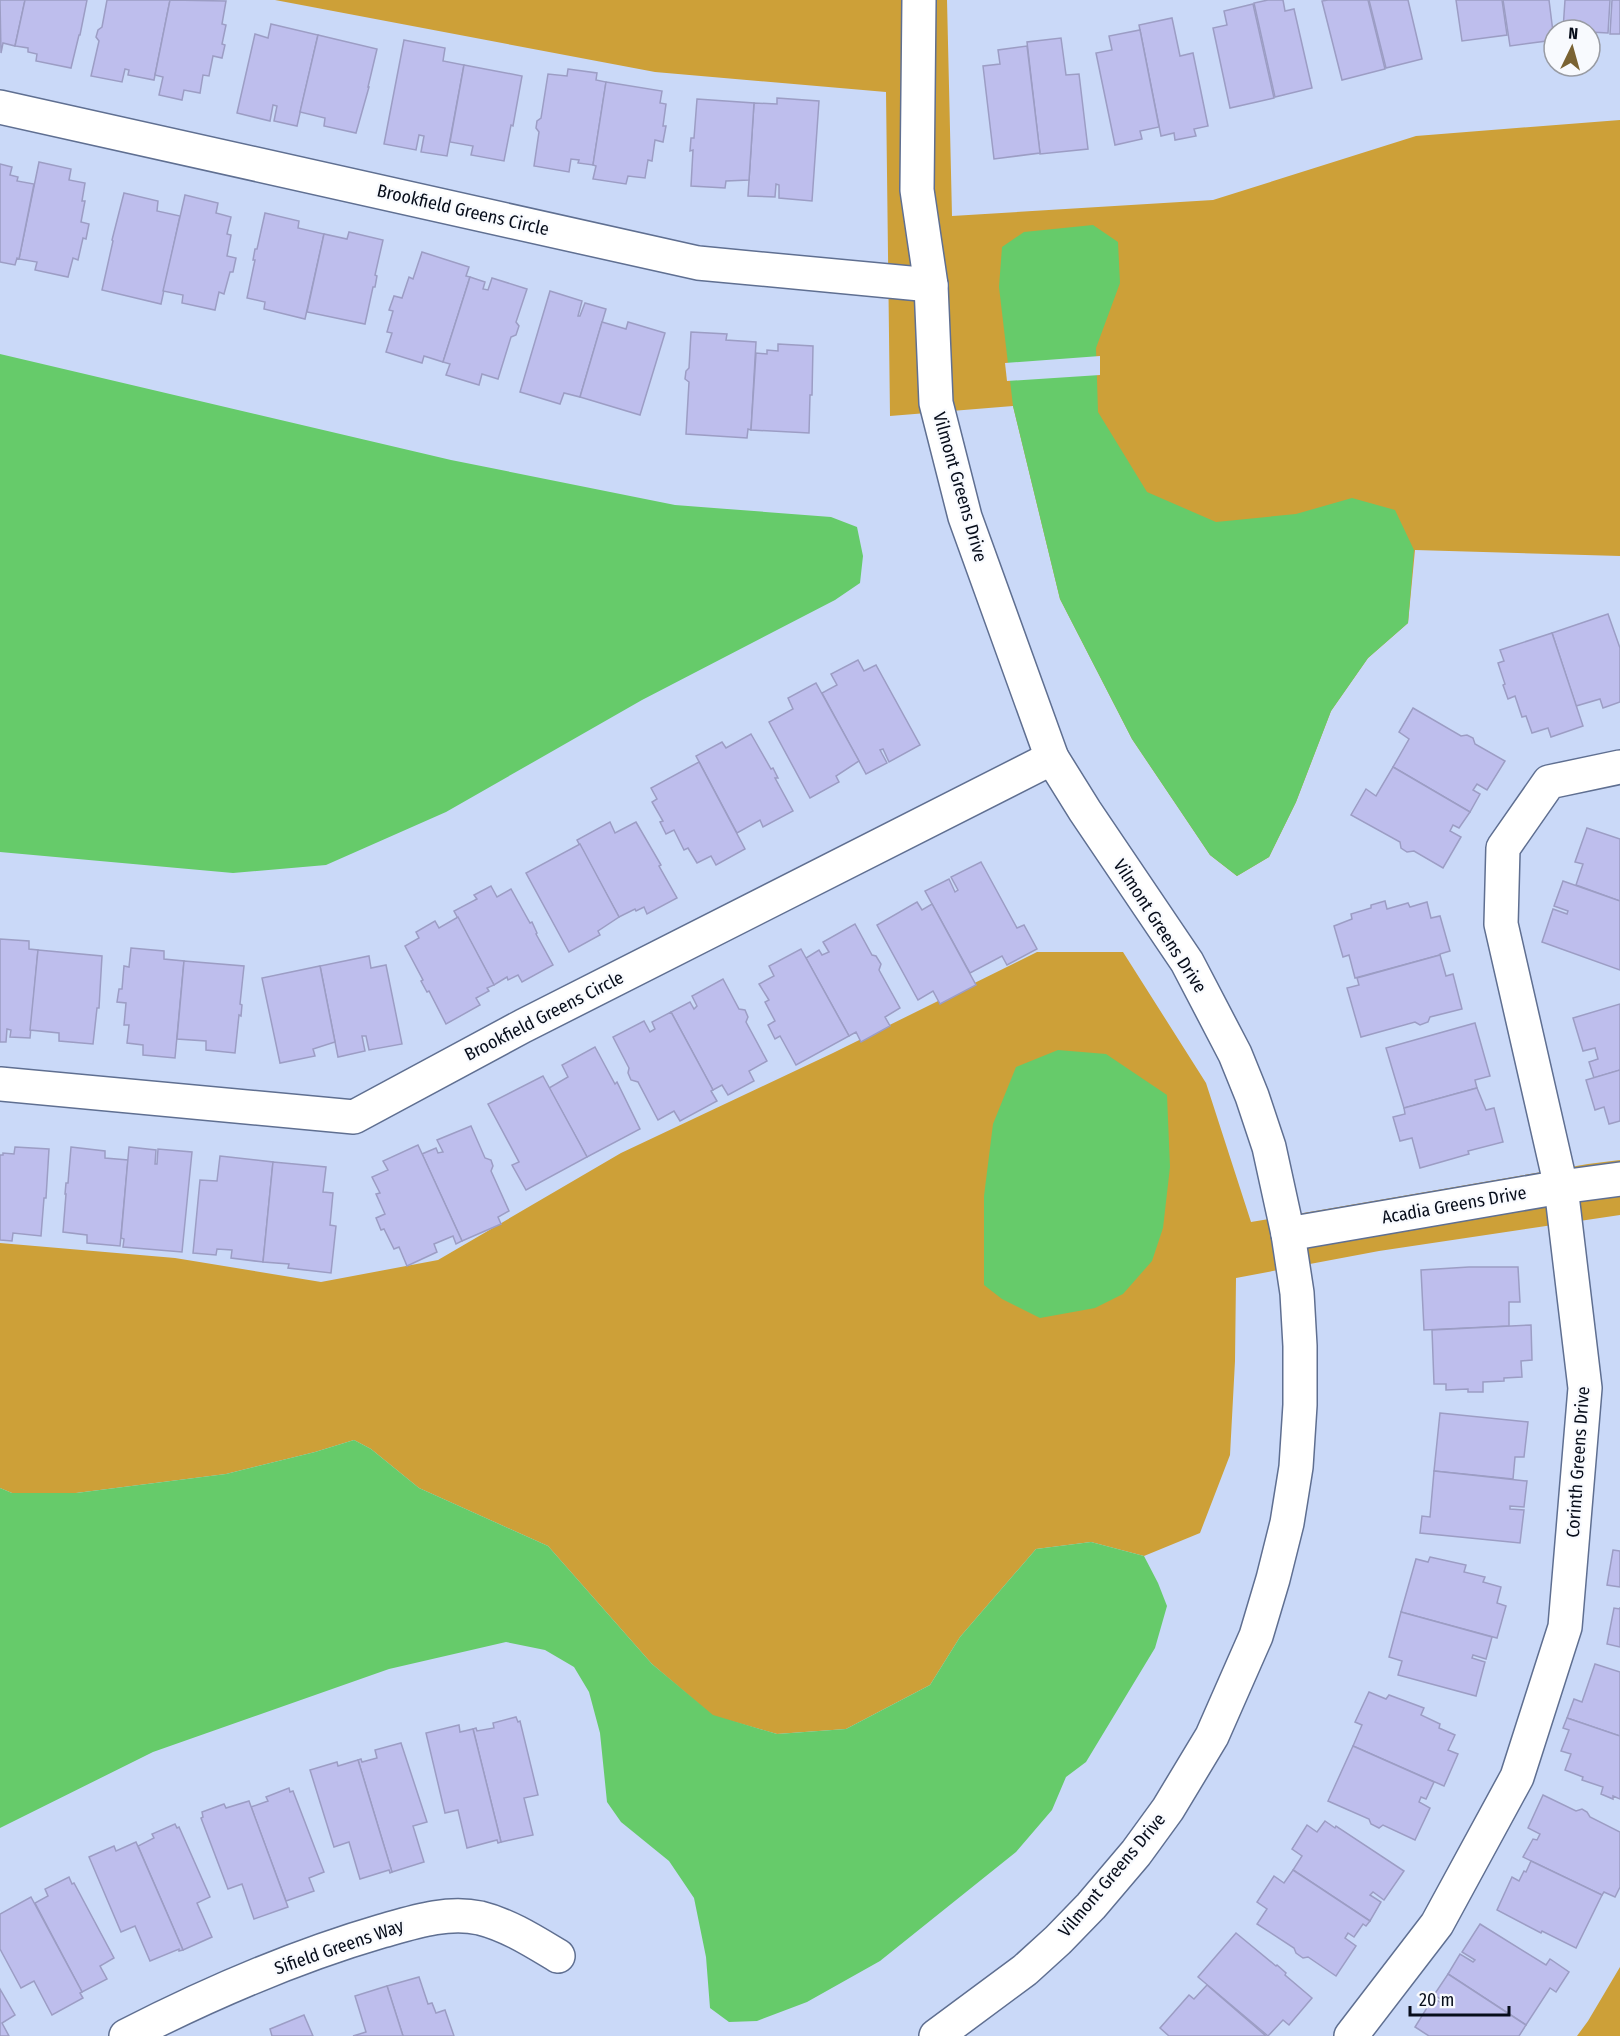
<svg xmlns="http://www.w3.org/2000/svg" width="1620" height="2036" font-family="'Fira Sans Condensed',sans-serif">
	<rect width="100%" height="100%" fill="#cad9f8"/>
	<g fill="#cda038">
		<polygon points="275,0 947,0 952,216 1213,200 1416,136 1620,120 1620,556 1415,550 1408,623 1368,658 1331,711 1296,802 1269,857 1237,876 1210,855 1132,739 1060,599 1013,406 890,416 886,92 655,72"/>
		<polygon points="1037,952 1123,952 1206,1083 1251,1222 1588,1164 1620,1160 1620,1215 1379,1251 1236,1278 1235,1361 1230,1455 1200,1533 1144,1556 1091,1542 1036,1549 960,1637 930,1685 846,1729 777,1734 713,1716 652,1664 548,1546 419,1488 371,1449 354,1440 315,1452 226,1474 76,1493 12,1493 0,1488 0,1243 175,1258 321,1282 438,1260 621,1153 833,1053"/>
		<polygon points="1620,1967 1620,2036 1577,2036 1588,2021"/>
	</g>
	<g fill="#66cb6a">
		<polygon points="1093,225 1118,242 1120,283 1096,348 1098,412 1147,492 1216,522 1296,514 1352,498 1395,510 1414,550 1408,623 1368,658 1331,711 1296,802 1269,857 1237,876 1210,855 1132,739 1060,599 1013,406 999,287 1002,247 1024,232"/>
		<polygon points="0,354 451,460 675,505 831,517 857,527 863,556 860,583 835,600 642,700 446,812 326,865 233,873 0,852"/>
		<polygon points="1058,1050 1106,1054 1167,1095 1170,1167 1163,1228 1152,1261 1123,1294 1095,1308 1040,1318 1002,1299 984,1285 984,1196 993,1124 1016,1067"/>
		<polygon points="354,1440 371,1449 419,1488 548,1546 652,1664 713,1715 777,1734 846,1729 930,1685 960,1637 1036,1549 1091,1542 1144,1556 1158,1583 1167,1606 1155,1648 1086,1762 1066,1777 1052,1810 1016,1852 880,1961 807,2002 757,2021 729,2022 710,2008 706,1957 694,1898 669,1861 621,1822 607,1802 600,1733 589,1692 574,1667 545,1650 506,1642 389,1669 153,1752 0,1828 0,1488 12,1493 76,1493 226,1474 315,1452"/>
	</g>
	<polygon fill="#cad9f8" points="1100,356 1100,375 1007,381 1005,363"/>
	<g fill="#bebeed" stroke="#9c9dc4" stroke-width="1.5">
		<polygon points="0,0 25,0 15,46 3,43 1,53"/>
		<polygon points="25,0 87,0 80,35 79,35 71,68 36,61 37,54 28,52 28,48 15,46"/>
		<polygon points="107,0 170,0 154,80 128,75 129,70 125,69 122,82 91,76 99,41 96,37 98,30 102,27"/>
		<polygon points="170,0 226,1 222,24 226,25 222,44 225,45 222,58 213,56 209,76 203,75 200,93 184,90 182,100 159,95 163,77 155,75"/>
		<polygon points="1268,0 1283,0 1285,11 1294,9 1312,88 1275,97 1254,3"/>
		<polygon points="1328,0 1368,0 1385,69 1342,80 1322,1"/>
		<polygon points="1369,0 1408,0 1422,59 1386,68"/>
		<polygon points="1456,0 1502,0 1507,35 1462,41"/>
		<polygon points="1503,0 1549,0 1554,40 1510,46"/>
		<polygon points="1565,0 1610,0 1608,33 1590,32 1590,30 1563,30"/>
		<polygon points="1612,0 1620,0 1620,34 1610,34"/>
		<polygon points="1253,4 1274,98 1230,108 1213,28 1227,25 1224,11"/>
		<polygon points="1172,18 1180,56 1193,53 1208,126 1194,129 1196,136 1175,140 1174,133 1161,136 1139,25"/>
		<polygon points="271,24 318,35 297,126 274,121 277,106 273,105 270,121 237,113 255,34 268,38"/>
		<polygon points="1140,30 1159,127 1140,131 1142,139 1115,145 1096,53 1112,50 1109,36"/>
		<polygon points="318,35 377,49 368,87 369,87 356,133 324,126 325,118 300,112"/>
		<polygon points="1061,38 1066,75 1079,74 1088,149 1040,154 1027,42"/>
		<polygon points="404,40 445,48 443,61 464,65 447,156 421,152 424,136 419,135 416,150 384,144"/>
		<polygon points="1027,46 1040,153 994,159 983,66 1000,64 998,50"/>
		<polygon points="464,65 522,76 513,126 511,125 504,161 471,155 473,146 450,142"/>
		<polygon points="568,69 597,73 596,80 606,82 593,165 578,163 579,160 571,159 569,172 534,166 539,132 536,128 537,121 541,118 548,74 567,76"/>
		<polygon points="606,82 662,91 660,103 666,104 663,126 666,126 663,142 655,140 652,161 648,160 645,178 628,176 626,184 593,179 596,166 593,165"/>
		<polygon points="777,98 819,101 812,201 779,198 779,185 776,184 775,197 748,196 754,103 777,104"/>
		<polygon points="697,99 754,103 749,180 726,181 725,188 691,186 693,150 690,151 691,138 694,138"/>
		<polygon points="39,162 71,169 69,180 85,183 82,201 85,201 81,222 89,224 86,239 83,238 78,260 73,258 68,277 35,270 37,262 19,259"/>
		<polygon points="0,164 12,167 10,175 18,177 17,181 34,184 19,259 17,258 15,265 0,262"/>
		<polygon points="124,193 158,201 157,211 180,216 161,304 102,290 113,241 112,240"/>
		<polygon points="185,195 218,203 216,213 231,217 227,234 231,235 227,256 236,258 233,272 230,272 224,294 219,292 215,310 182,303 183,295 163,291"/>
		<polygon points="265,213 299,221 298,228 324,234 305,319 264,309 265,302 247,298 255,260 253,260 255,249 257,249"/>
		<polygon points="349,232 383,240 375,275 377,276 375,287 373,287 365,324 307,312 324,234 347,239"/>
		<polygon points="422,252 469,267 466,276 470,277 443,362 424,356 422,363 386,352 392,333 387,332 393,311 389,310 394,296 402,298 409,277 413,279"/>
		<polygon points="470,277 485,282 483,289 488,290 492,278 527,289 516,322 519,326 516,335 511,337 498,379 482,374 479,385 446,375 450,364 443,362"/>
		<polygon points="550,291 582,301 578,316 580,316 585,303 606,309 580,397 564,393 560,404 520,392"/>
		<polygon points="602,322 626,329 628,322 665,333 640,415 580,397"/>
		<polygon points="691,332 727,334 726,340 756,342 751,430 748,429 747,438 686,434 689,382 685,379 686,371 689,368"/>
		<polygon points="778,344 813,346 812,395 810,395 809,433 751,430 756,353 767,354 767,350 778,351"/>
		<polygon points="1608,614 1620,648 1620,702 1603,708 1600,699 1576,706 1552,633"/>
		<polygon points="1552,633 1583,726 1551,737 1548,728 1532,733 1526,716 1522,717 1515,696 1508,699 1503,685 1505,684 1498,663 1504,661 1500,650"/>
		<polygon points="858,660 864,671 876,665 920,745 889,762 883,749 880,750 887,763 866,774 822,693 837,685 831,674"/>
		<polygon points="816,683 859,761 836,776 839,782 810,798 769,722 793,709 788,698"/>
		<polygon points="1413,708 1461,736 1467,735 1473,738 1475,744 1505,761 1487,790 1477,784 1473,790 1480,794 1470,812 1393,767 1409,739 1399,732"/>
		<polygon points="751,734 771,769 773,768 778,778 775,778 793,811 763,827 760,820 737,833 696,756 722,742 726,748"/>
		<polygon points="699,762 745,849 716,865 711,856 697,863 688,848 684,850 674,830 666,834 660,822 663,821 652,802 657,799 651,788"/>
		<polygon points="1393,767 1470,812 1459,828 1453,825 1450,831 1461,837 1443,868 1414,851 1407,852 1401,848 1400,842 1351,815 1366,789 1376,796"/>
		<polygon points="610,822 615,833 636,822 661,865 659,866 677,898 647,914 644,907 636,911 635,909 619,917 577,840"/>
		<polygon points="1587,828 1620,839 1620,901 1576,885 1583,864 1575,862"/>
		<polygon points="580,844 619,917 598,931 600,935 569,952 526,873"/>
		<polygon points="981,862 1017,928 1024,925 1037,949 1007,965 1002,956 970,973 925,891 949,879 955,892 958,890 951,877"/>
		<polygon points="1563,881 1620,901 1620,970 1542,942 1553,909 1567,914 1568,911 1554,906"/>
		<polygon points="491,886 497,897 511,889 530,923 532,922 537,933 536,934 553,965 522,982 518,975 508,980 507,977 494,985 454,911 477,899 474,895"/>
		<polygon points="1385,901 1387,909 1408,903 1410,907 1427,902 1431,918 1440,916 1450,951 1440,954 1440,955 1355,978 1349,955 1343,957 1334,926 1352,919 1351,914 1371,908 1371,905"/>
		<polygon points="917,902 922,910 932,904 976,985 940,1004 933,991 918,1000 877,925"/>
		<polygon points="458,917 494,985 487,988 489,991 476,998 480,1005 446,1024 429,991 427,992 421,981 423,980 405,946 419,938 416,932 435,921 439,928"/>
		<polygon points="855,924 872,955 876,956 881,964 879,970 900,1008 885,1017 890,1026 861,1042 856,1032 849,1036 806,958 819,950 822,955 829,952 823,942"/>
		<polygon points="0,939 29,941 29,949 38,950 30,1038 10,1037 11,1030 7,1029 6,1042 0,1042"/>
		<polygon points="131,948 164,951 164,959 184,961 175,1058 143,1055 143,1045 127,1043 129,1025 124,1025 126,1003 117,1002 119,989 122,989 124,966 129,967"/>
		<polygon points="801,949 849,1036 796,1065 780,1036 775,1039 768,1025 775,1021 765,1002 769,1000 759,984 774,976 769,966"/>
		<polygon points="38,950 102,956 99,1008 97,1008 93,1044 59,1041 59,1033 30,1030"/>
		<polygon points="1440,955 1446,976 1453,974 1462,1009 1430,1017 1428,1022 1420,1025 1415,1022 1361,1037 1347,988 1359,985 1357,978"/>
		<polygon points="369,956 371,968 386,965 402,1044 369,1050 366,1036 362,1036 365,1051 338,1057 320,966"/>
		<polygon points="184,961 244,966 240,1004 242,1005 241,1016 239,1015 235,1053 206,1050 206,1041 177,1039"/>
		<polygon points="320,966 335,1042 313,1049 315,1056 280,1063 262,978"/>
		<polygon points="723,979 739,1009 745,1010 748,1017 746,1022 767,1061 749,1071 754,1081 728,1095 722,1085 713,1090 671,1012 690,1002 694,1009 697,1006 692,996"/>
		<polygon points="1620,1004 1620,1070 1594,1078 1589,1062 1598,1059 1595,1048 1583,1051 1573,1018"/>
		<polygon points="671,1012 713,1090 711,1091 717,1101 680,1121 674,1111 658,1120 638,1082 631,1080 628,1073 629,1068 613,1037 644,1021 650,1032 655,1029 652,1022"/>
		<polygon points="1475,1023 1490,1076 1475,1080 1477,1088 1404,1108 1386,1048"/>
		<polygon points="595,1047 615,1084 617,1082 640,1129 587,1157 549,1088 568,1077 562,1065"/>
		<polygon points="1620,1070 1620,1121 1609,1124 1604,1107 1595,1110 1586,1080"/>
		<polygon points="543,1076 587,1157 526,1190 512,1165 519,1162 488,1104"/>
		<polygon points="1477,1088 1486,1110 1494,1108 1503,1142 1468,1151 1469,1154 1420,1168 1412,1138 1400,1141 1393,1117 1405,1114 1404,1108"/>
		<polygon points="471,1126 485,1158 491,1160 493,1166 491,1171 509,1211 498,1217 501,1224 462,1241 422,1154 436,1148 438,1153 443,1152 437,1140"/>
		<polygon points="418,1145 462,1241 456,1244 453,1236 434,1244 437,1252 407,1266 399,1247 394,1249 384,1229 381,1230 376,1218 385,1214 376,1194 380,1193 372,1177 388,1170 383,1161"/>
		<polygon points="15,1147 49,1149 46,1198 44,1198 41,1236 13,1233 12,1241 0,1240 0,1155 3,1155 3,1153 14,1154"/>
		<polygon points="71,1147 105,1151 105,1158 128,1160 120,1246 87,1243 87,1235 63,1232 66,1194 65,1194 66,1183 68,1183"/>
		<polygon points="129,1147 156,1150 155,1164 157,1164 158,1149 192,1152 182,1252 123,1247 124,1239 121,1238"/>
		<polygon points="220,1156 273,1162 263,1262 231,1258 232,1250 217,1249 216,1255 193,1253 200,1180 217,1181"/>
		<polygon points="273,1162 326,1167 323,1192 333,1193 330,1225 336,1226 331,1273 288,1268 289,1264 263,1262"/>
		<polygon points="1469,1267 1518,1267 1520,1302 1509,1302 1509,1326 1424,1330 1421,1270"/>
		<polygon points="1531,1325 1532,1360 1521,1361 1522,1377 1504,1378 1504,1381 1483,1382 1483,1392 1468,1392 1468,1389 1446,1390 1446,1384 1434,1384 1432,1330"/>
		<polygon points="1440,1413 1528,1422 1524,1457 1515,1457 1513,1479 1434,1471"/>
		<polygon points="1434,1471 1527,1481 1524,1507 1510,1506 1510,1509 1524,1510 1520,1543 1420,1533 1422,1516 1430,1517"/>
		<polygon points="1613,1550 1620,1551 1620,1587 1607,1585"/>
		<polygon points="1430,1557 1466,1565 1464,1572 1485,1577 1483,1582 1501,1587 1497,1603 1506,1606 1497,1638 1401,1612 1416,1559 1428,1562"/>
		<polygon points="1620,1607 1620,1647 1607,1644 1614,1608 1620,1609"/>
		<polygon points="1401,1612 1492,1637 1486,1659 1473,1655 1472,1658 1485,1662 1476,1696 1398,1675 1402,1661 1389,1657"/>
		<polygon points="1595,1664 1620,1672 1620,1736 1567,1718 1574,1699 1582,1702"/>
		<polygon points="1369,1692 1386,1699 1389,1695 1424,1708 1421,1715 1440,1724 1439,1728 1455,1735 1448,1750 1458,1754 1444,1786 1353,1746 1362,1725 1355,1722"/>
		<polygon points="516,1717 518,1722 520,1721 538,1795 524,1798 533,1835 501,1842 473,1729 476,1728 477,1731 494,1728 493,1723"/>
		<polygon points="1567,1718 1620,1736 1620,1799 1613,1796 1613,1799 1601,1794 1603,1787 1582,1780 1583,1777 1565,1770 1571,1754 1561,1751 1569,1730 1563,1728"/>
		<polygon points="459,1725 460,1732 473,1729 501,1842 498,1843 497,1840 467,1848 458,1810 445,1813 426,1733"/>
		<polygon points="401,1743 427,1822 413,1826 424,1862 392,1872 358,1760 361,1759 362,1762 377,1758 375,1750"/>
		<polygon points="1353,1746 1434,1782 1426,1799 1421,1797 1419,1802 1430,1808 1415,1840 1383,1825 1379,1828 1371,1824 1369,1819 1328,1801"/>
		<polygon points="358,1760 392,1872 390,1873 389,1870 360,1879 349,1842 334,1847 310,1770 337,1762 338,1766"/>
		<polygon points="289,1788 290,1792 293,1791 324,1872 309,1878 314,1891 286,1901 251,1807 268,1801 266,1797"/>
		<polygon points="1543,1795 1576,1811 1582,1809 1587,1812 1590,1817 1620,1832 1620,1887 1615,1897 1604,1892 1602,1895 1523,1857 1533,1839 1537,1840 1540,1834 1528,1828"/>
		<polygon points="249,1801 288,1907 254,1919 242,1884 228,1889 201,1818 203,1817 202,1812 224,1804 226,1808"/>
		<polygon points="1325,1821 1335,1828 1336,1826 1404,1871 1384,1900 1373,1892 1370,1895 1381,1902 1370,1921 1293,1870 1302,1856 1292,1849 1307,1825 1317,1832"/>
		<polygon points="175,1824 177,1828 179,1827 210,1897 197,1903 212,1937 183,1950 138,1846 154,1838 152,1834"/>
		<polygon points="136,1842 183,1950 179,1951 179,1949 150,1961 135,1926 121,1932 89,1857 114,1846 116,1851"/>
		<polygon points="1531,1861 1602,1895 1576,1948 1542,1931 1541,1933 1497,1910 1512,1877 1519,1881 1524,1871 1526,1872"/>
		<polygon points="1293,1870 1370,1921 1366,1926 1363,1924 1354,1937 1348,1933 1345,1938 1356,1946 1336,1976 1308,1957 1303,1958 1296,1953 1294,1948 1257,1924 1267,1909 1257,1902 1274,1876 1284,1883"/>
		<polygon points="69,1877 72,1884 74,1883 114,1958 100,1966 107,1979 82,1992 35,1903 48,1896 45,1889"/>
		<polygon points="31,1897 82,1992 80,1993 83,1998 52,2015 34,1981 21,1988 0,1949 0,1914"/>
		<polygon points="1480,1924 1546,1965 1550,1959 1569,1972 1556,1992 1550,1988 1526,2025 1448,1974 1460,1954 1473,1962 1475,1960 1462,1952"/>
		<polygon points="1236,1933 1276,1966 1277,1965 1286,1973 1285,1975 1312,1998 1289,2025 1283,2020 1268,2036 1198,1977"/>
		<polygon points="1448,1974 1526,2025 1519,2036 1429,2036 1415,2027 1433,1998 1445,2005 1447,2003 1434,1995"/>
		<polygon points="419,1977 428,2004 432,2003 436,2013 445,2010 454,2036 403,2036 387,1986"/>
		<polygon points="1207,1985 1266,2036 1169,2036 1160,2028 1189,1995 1194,1999"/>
		<polygon points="387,1986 403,2036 353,2036 366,2032 355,1996"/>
		<polygon points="0,1989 15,2015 2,2023 9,2036 0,2036"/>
		<polygon points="304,2015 313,2036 272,2036 270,2029"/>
	</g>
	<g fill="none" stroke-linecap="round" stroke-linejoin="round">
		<g stroke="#5f6f91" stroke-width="36">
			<g id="street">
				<polyline points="919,0 917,190 931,285 936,403 965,517 1052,758 1085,811 1187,962 1235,1054 1252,1096 1269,1147 1288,1234 1297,1293 1300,1346 1300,1405 1296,1467 1287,1523 1273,1579 1256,1636 1212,1736 1168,1809 1136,1853 1091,1906 1058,1940 1025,1970 936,2036"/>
				<polyline points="0,107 698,263 931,285"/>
				<polyline points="0,1084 354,1117 523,1026 1052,758"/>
				<polyline points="1288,1234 1561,1187 1620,1179"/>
				<path d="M126 2036C208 1994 293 1957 382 1931 414 1922 447 1911 480 1918 508 1925 533 1941 558 1956"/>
				<polyline points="1351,2036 1437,1924 1517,1777 1565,1627 1585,1388 1561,1187 1501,924 1503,848 1549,782 1620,767"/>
			</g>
		</g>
		<use href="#street" stroke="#fff" stroke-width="33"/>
	</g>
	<g text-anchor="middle" stroke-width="4.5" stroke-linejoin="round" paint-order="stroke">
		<g font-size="18" fill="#070d1a" stroke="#f8fafe">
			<text transform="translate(463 210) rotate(13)" y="6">Brookfield Greens Circle</text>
			<text transform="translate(960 487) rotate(74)" y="6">Vilmont Greens Drive</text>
			<text transform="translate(1160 926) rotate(57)" y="6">Vilmont Greens Drive</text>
			<text transform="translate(544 1016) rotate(-27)" y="6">Brookfield Greens Circle</text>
			<text transform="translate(1454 1205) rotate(-10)" y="6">Acadia Greens Drive</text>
			<text transform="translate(1578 1462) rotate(-86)" y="6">Corinth Greens Drive</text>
			<text transform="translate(1112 1875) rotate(-50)" y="6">Vilmont Greens Drive</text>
			<text transform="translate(339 1947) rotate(-19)" y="6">Sifield Greens Way</text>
		</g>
	</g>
	<g transform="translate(1572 48) rotate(5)"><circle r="28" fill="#f8fafe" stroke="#989ba3" stroke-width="1.5"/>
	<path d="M0-4.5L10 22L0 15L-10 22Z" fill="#7a6333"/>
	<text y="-9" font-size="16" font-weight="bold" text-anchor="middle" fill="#070d1a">N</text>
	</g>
	<path d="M1410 2006v9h99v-9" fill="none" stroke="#070d1a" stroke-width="3"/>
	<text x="1419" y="2006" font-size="18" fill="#070d1a" stroke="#f8fafe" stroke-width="4.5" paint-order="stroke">20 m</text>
</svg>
